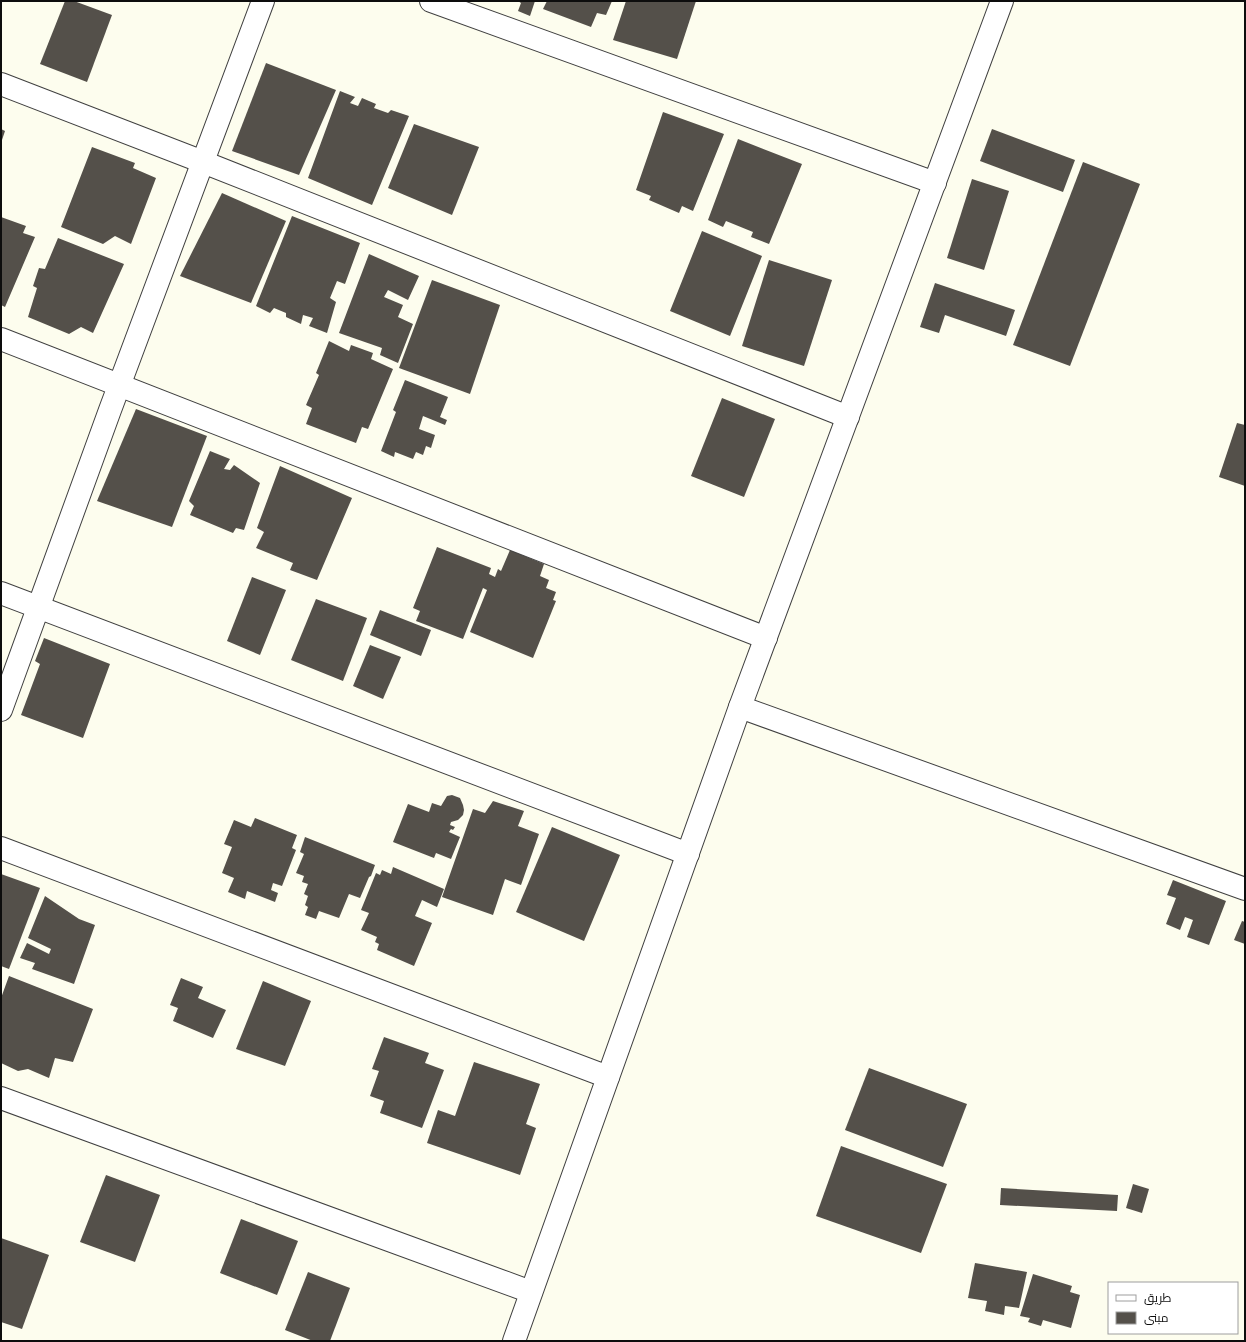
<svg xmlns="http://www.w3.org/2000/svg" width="1246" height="1342" font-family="Spectral,Cairo,serif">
	<rect width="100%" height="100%" fill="#fdfdee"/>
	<g fill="#54504a">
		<polygon points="65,1 74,1 112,15 87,82 40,64"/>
		<polygon points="518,1 535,1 530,16 518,11 521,3"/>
		<polygon points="547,1 612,1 606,15 597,13 591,27 543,9"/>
		<polygon points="626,1 696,1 677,59 613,40"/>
		<polygon points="266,63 336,90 299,175 232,151"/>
		<polygon points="340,91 355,97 350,103 358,106 362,98 376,104 374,108 388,113 391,110 409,116 372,205 308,178"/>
		<polygon points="663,112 724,134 693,211 682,206 679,213 649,200 651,196 636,190"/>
		<polygon points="414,124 479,147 452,215 388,188"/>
		<polygon points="1,129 5,131 1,143"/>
		<polygon points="992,129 1075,160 1063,192 980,161"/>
		<polygon points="738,139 802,164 769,244 751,237 753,232 726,221 723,227 708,220"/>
		<polygon points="92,147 135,163 133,168 156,178 131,244 115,236 103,244 61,227"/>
		<polygon points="1083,162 1140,184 1070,366 1013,345"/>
		<polygon points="972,179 1009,191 984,270 947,258"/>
		<polygon points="222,193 286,221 251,303 180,276"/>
		<polygon points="292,216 360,243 345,284 337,281 330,298 336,302 327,333 309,326 313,318 303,315 301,324 286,317 286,313 274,308 270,313 256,306"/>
		<polygon points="1,217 26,226 23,233 35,237 5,307 1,305"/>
		<polygon points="702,231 762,256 730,336 670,311"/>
		<polygon points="58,238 124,264 93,333 81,327 69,334 28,317 37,288 33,286 39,268 45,269"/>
		<polygon points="369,254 419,276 408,300 388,290 384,297 403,305 398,317 413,324 398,363 380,355 382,348 339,333"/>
		<polygon points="769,260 832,280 804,366 742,346"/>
		<polygon points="432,280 500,305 470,394 399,368"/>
		<polygon points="935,283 1015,310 1006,336 945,315 939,333 920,327"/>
		<polygon points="329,341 349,351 351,345 373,353 371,359 393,369 368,429 362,427 356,443 306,424 312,408 306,405 319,375 316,373"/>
		<polygon points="405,380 448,397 440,417 447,420 445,425 423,416 419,429 435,435 431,448 426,446 423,455 416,452 413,459 395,452 394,457 381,451 396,412 393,410"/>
		<polygon points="722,398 775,419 744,497 691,476"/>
		<polygon points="136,409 207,436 172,527 97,501"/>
		<polygon points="1237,423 1245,425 1245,486 1219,477"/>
		<polygon points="210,451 230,459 224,469 230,470 234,465 260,483 244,530 236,528 233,533 190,515 194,506 189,501"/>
		<polygon points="280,466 352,498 317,580 290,570 293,563 256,548 264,532 257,528"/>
		<polygon points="437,547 491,568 489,574 495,577 498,569 501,571 510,550 544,564 540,576 549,580 546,588 556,592 553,600 556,601 533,658 470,632 487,590 483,588 463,639 416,621 420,611 413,608"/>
		<polygon points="252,577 286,590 260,655 227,641"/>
		<polygon points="316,599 367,618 343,681 291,660"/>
		<polygon points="380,610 431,630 421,656 370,635"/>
		<polygon points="44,638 110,664 83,738 21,715 40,664 35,661"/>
		<polygon points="370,645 401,657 383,699 353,686"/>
		<polygon points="452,795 460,798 463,805 464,810 463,815 458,820 451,822 450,825 455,827 453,830 451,829 449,832 460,837 451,859 436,853 434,858 393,842 408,804 429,812 432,803 441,806 447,796"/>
		<polygon points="493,801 524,811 518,826 539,834 521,885 505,879 493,915 442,897 473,809 485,813"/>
		<polygon points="255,818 297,835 292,848 296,850 282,886 273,883 271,890 278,893 275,902 247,891 245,899 228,892 234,878 222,873 232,847 224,844 234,820 251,827"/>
		<polygon points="552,827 620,855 584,941 516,912"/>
		<polygon points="305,837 375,865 371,876 369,877 360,898 349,894 339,918 319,911 316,919 305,915 308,907 305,905 308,896 304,894 308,884 302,882 304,876 296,873 304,854 300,852"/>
		<polygon points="393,867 444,889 437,907 422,900 415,916 432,923 414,966 377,950 379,944 375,942 377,937 361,930 369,913 361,910 376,873 380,875 382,870 391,874"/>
		<polygon points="1,874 40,888 9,969 1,966"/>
		<polygon points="1173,880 1226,901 1209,945 1187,937 1193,920 1185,917 1180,930 1166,924 1176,898 1167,895"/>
		<polygon points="45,896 79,919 95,925 74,984 32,969 35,963 20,958 27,943 49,954 51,949 28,938"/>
		<polygon points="1242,921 1245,922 1245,944 1234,940"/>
		<polygon points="9,976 93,1009 73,1062 55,1058 49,1078 28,1069 18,1071 1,1063 1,998"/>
		<polygon points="181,978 203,987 198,998 226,1010 213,1038 173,1021 178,1008 170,1005"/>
		<polygon points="263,981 311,1001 285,1066 236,1049"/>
		<polygon points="384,1037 429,1053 425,1063 444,1070 422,1128 380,1113 384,1101 370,1096 379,1071 372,1069"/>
		<polygon points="474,1062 540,1084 526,1124 536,1128 520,1175 427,1143 438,1110 455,1116"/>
		<polygon points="869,1068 967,1104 943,1167 845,1130"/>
		<polygon points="841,1146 947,1184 921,1253 816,1216"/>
		<polygon points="106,1175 160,1195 135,1262 80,1242"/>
		<polygon points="1133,1184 1149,1189 1142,1213 1126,1208"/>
		<polygon points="1001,1188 1118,1195 1117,1211 1000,1205"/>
		<polygon points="241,1219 298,1241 277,1295 220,1273"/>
		<polygon points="1,1238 49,1255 22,1329 1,1322"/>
		<polygon points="975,1263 1027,1272 1019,1308 1005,1306 1004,1315 985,1311 987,1301 968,1298"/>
		<polygon points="308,1272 350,1288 330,1341 313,1341 285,1330"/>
		<polygon points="1033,1274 1072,1286 1070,1292 1080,1295 1071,1328 1043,1320 1041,1326 1028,1322 1030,1318 1020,1316"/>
	</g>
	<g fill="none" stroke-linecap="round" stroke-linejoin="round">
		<g stroke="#404040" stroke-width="24">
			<g id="minor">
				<polyline points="431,1 935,183"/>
				<polyline points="1,84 203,162 848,417"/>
				<polyline points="1,339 766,638"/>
				<polyline points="1,593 688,854"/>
				<polyline points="740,707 1245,889"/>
				<polyline points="1,710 110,410 263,1"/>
				<polyline points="1,848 608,1077"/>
				<polyline points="1,1098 531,1292"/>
				<polyline points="514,1341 740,707 1002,1"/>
			</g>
		</g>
		<use href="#minor" stroke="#fff" stroke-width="22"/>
	</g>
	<rect width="1246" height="1342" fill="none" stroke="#0d0d0d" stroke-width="4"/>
	<rect x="1108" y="1282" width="130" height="52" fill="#ffffff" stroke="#9e9e9e"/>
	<rect x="1116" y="1295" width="20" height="6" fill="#ffffff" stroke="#9e9e9e"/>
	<text x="1144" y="1302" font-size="12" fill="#0d0d0d">طريق</text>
	<rect x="1116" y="1312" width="20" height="12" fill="#54504a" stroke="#9e9e9e"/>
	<text x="1144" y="1322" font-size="12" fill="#0d0d0d">مبنى</text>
</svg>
